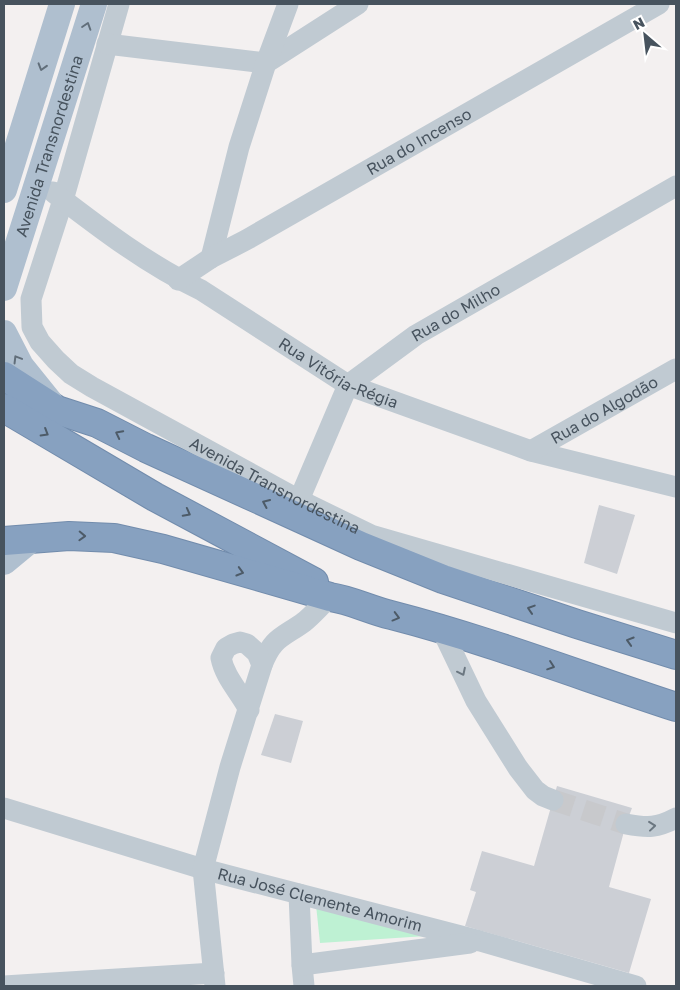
<svg xmlns="http://www.w3.org/2000/svg" width="680" height="990" font-family="'Golos Text',sans-serif">
	<rect width="100%" height="100%" fill="#f3f0f0"/>
	<polygon fill="#bef1d3" points="316,905 426,936 320,943"/>
	<g fill="#cccfd5">
		<polygon points="599,505 635,515 617,574 584,563"/>
		<polygon points="275,714 303,721 291,763 261,755"/>
		<polygon points="557,786 632,808 626,824 609,887 651,899 629,973 465,926 476,892 470,890 482,851 534,866"/>
	</g>
	<g fill="none" stroke-linecap="round" stroke-linejoin="round">
		<polyline stroke="#c8c9cc" stroke-width="21" stroke-dasharray="21 11" stroke-linecap="butt" points="553,800 626,824"/>
		<g stroke="#728cac" stroke-width="30">
			<g id="highway">
				<polyline points="4,376 57,410 97,423 146,448 361,546 443,579 577,624 676,655"/>
				<polyline points="4,408 155,497 314,582"/>
				<path d="M4 541 69 536 114 538 163 549 330 597C351 600 370 610 391 615 488 640 581 676 676 707"/>
			</g>
		</g>
		<g stroke="#c0cad2" stroke-width="21">
			<path id="s1" d="M119 4 63 200 31 299 32 327 40 342 56 360 71 374 92 387 299 500 371 535 676 623"/>
			<polyline points="107,44 266,63 358,4"/>
			<path id="s2" d="M53 192C100 228 148 265 201 290L348 385 531 451 676 487"/>
			<polyline points="211,258 239,147 266,63 288,4"/>
			<path id="s3" d="M178 280 211 258 246 240 659 4"/>
			<path id="s4" d="M531 451 676 369"/>
			<path id="s5" d="M299 500 348 385 416 335 676 186"/>
			<polyline points="441,628 476,701 518,768 535,790 543,796 553,800"/>
			<path d="M262 665C273 637 282 638 304 622 313 615 321 605 330 597"/>
			<path id="s6" d="M4 808 203 869 480 941 636 986"/>
			<path d="M626 824C648 828 657 828 676 818"/>
			<polyline points="299,894 302,965 304,986"/>
			<polyline points="302,965 470,943"/>
			<polyline points="4,986 214,973"/>
			<path d="M215 986 203 869 230 767 262 665 257 653 247 644 240 642 233 644 226 648 221 658C225 678 240 692 249 710"/>
		</g>
		<g stroke="#afbfcf" stroke-width="26">
			<polyline points="4,190 62,4"/>
			<path id="s7" d="M4 288 94 4"/>
			<polyline points="4,333 21,366 50,402"/>
			<polyline points="4,562 33,538"/>
		</g>
		<use href="#highway" stroke="#87a1c0" stroke-width="28"/>
	</g>
	<defs><path id="oneway-chevron" d="M-2-3.5L2.5 0L-2 3.5" fill="none" stroke-width="1.6" stroke-linecap="round" stroke-linejoin="round" transform="scale(1.25)"/></defs>
	<g stroke="#616e7a">
		<use href="#oneway-chevron" transform="translate(87 26) rotate(-72)"/>
		<use href="#oneway-chevron" transform="translate(42 67) rotate(107)"/>
		<use href="#oneway-chevron" transform="translate(17 359) rotate(-121)"/>
	</g>
	<g stroke="#4d5b68">
		<use href="#oneway-chevron" transform="translate(45 433) rotate(31)"/>
		<use href="#oneway-chevron" transform="translate(119 434) rotate(-153)"/>
		<use href="#oneway-chevron" transform="translate(266 503) rotate(-156)"/>
		<use href="#oneway-chevron" transform="translate(187 513) rotate(28)"/>
		<use href="#oneway-chevron" transform="translate(82 536) rotate(2)"/>
		<use href="#oneway-chevron" transform="translate(240 572) rotate(16)"/>
		<use href="#oneway-chevron" transform="translate(531 609) rotate(-162)"/>
		<use href="#oneway-chevron" transform="translate(396 617) rotate(15)"/>
		<use href="#oneway-chevron" transform="translate(630 641) rotate(-163)"/>
		<use href="#oneway-chevron" transform="translate(551 666) rotate(19)"/>
	</g>
	<g stroke="#6b7781">
		<use href="#oneway-chevron" transform="translate(462 672) rotate(64)"/>
		<use href="#oneway-chevron" transform="translate(652 826) rotate(-6)"/>
	</g>
	<g text-anchor="middle" stroke-width="4" stroke-linejoin="round" paint-order="stroke">
		<g font-size="16" fill="#47535e" stroke="#fff">
			<text dy="6" stroke="none"><textPath href="#s3" startOffset="278">Rua do Incenso</textPath></text>
			<text dy="6" stroke="none"><textPath href="#s7" startOffset="149">Avenida Transnordestina</textPath></text>
			<text dy="6" stroke="none"><textPath href="#s5" startOffset="255">Rua do Milho</textPath></text>
			<text dy="6" stroke="none"><textPath href="#s2" startOffset="339">Rua Vitória-Régia</textPath></text>
			<text dy="6" stroke="none"><textPath href="#s4" startOffset="84">Rua do Algodão</textPath></text>
			<text dy="6" stroke="none"><textPath href="#s1" startOffset="630">Avenida Transnordestina</textPath></text>
			<text dy="6" stroke="none"><textPath href="#s6" startOffset="329">Rua José Clemente Amorim</textPath></text>
		</g>
	</g>
	<rect width="680" height="990" fill="none" stroke="#47535e" stroke-width="10"/>
	<g transform="translate(645 35) rotate(332)" stroke="#ffffff" stroke-width="4" paint-order="stroke">
	<path d="M0-4L9 19L0 12L-9 19Z" fill="#47535e"/>
	<text y="-8" font-size="14" font-weight="bold" text-anchor="middle" fill="#47535e">N</text>
	</g>
</svg>
